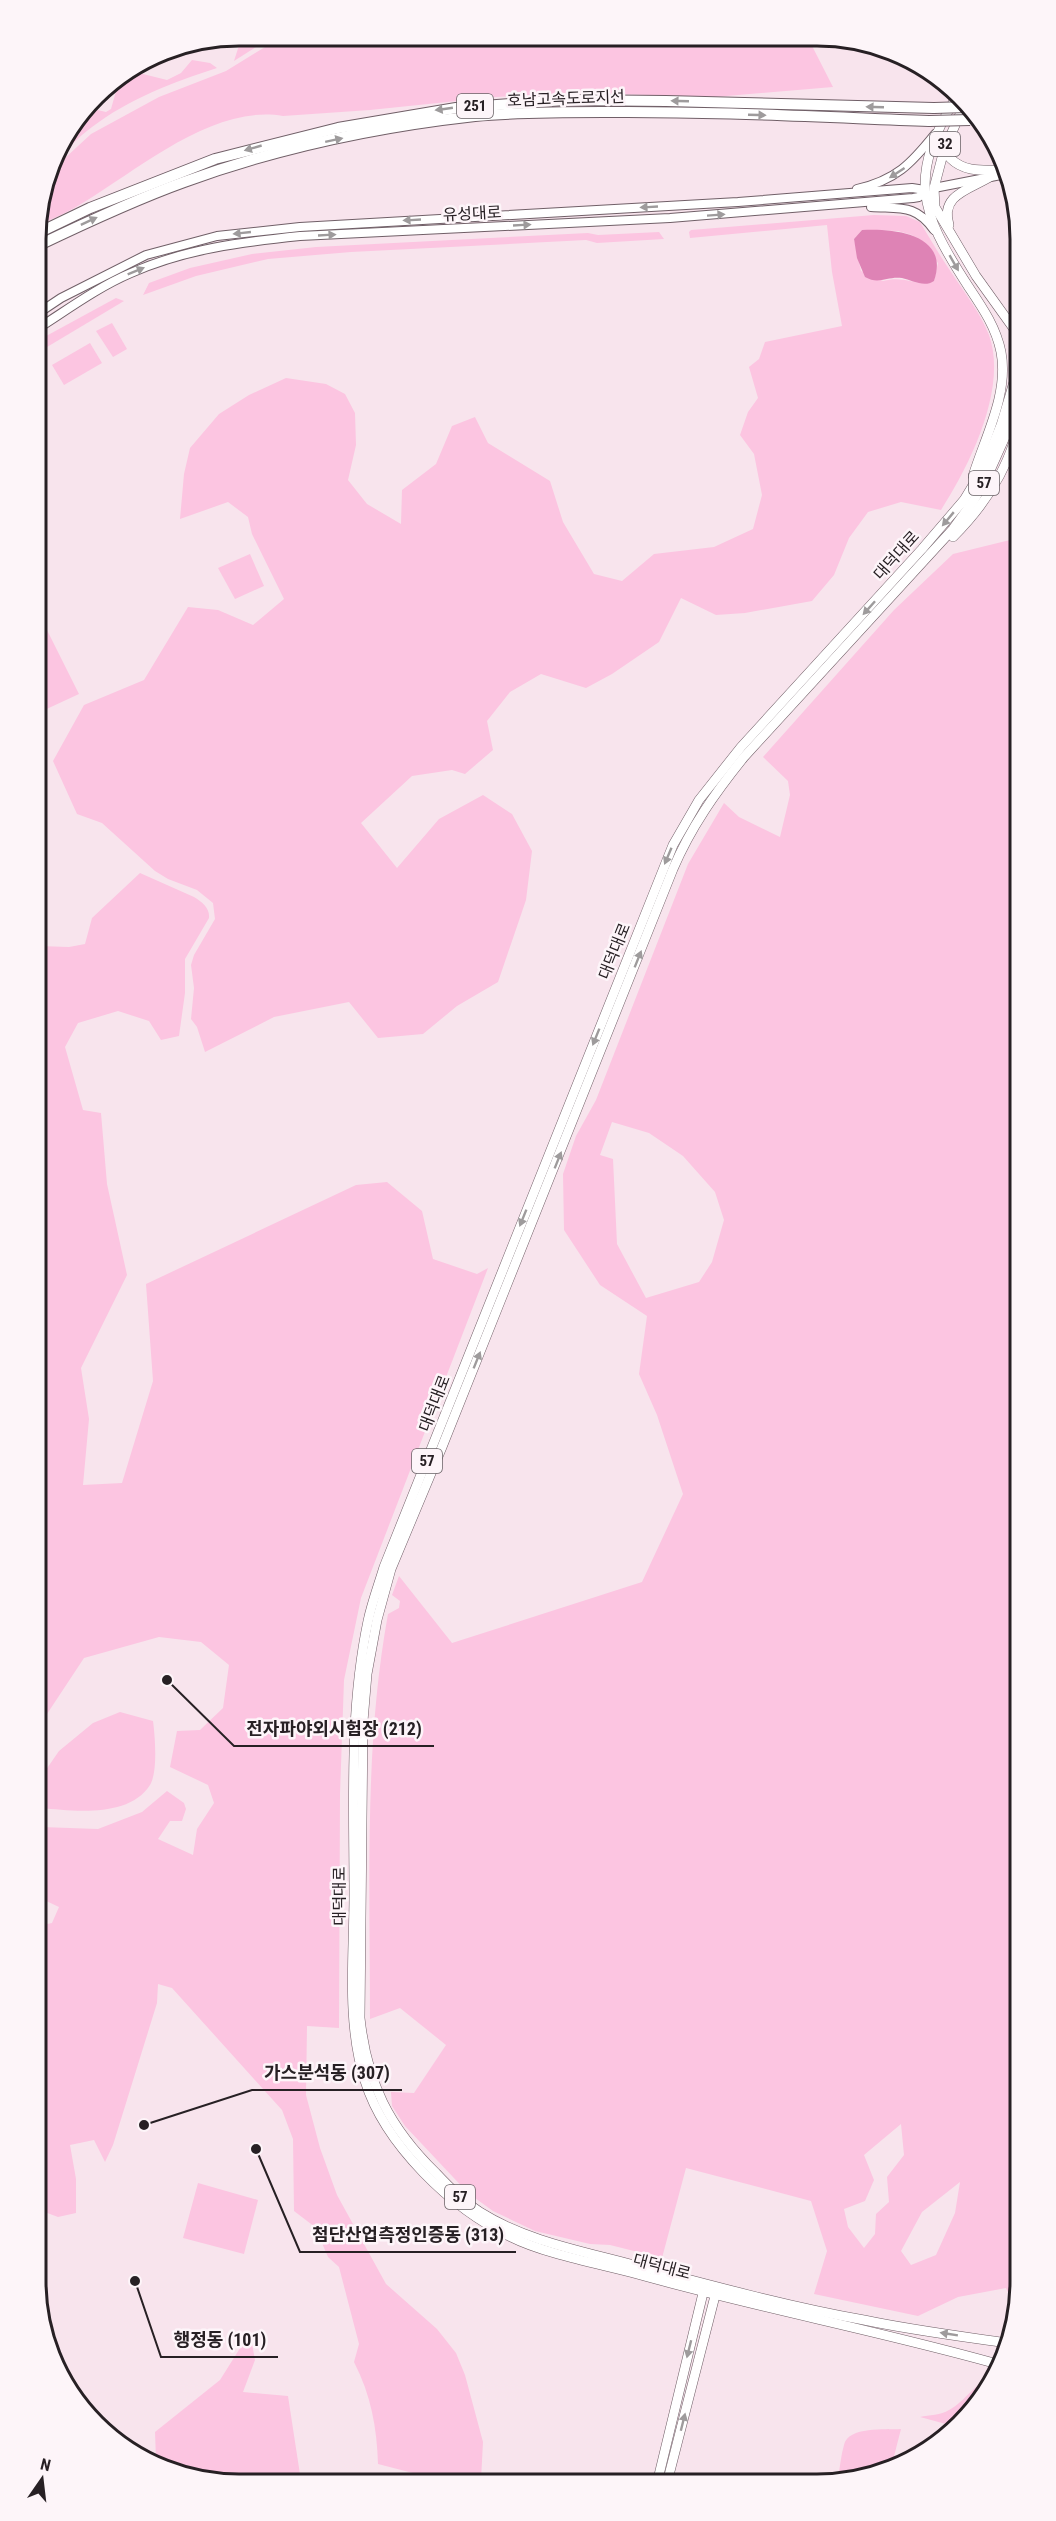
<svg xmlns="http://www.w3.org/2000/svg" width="1056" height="2521" font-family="'Roboto Condensed','Noto Sans KR',sans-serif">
	<rect width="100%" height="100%" fill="#f8e4ed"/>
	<g fill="#fcc5e1" fill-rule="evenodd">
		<polygon points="242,36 273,36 234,61"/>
		<path d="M283 36 809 40 833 87 715 97 583 93 496 97 370 110 283 116C215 104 141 167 86 201 70 211 53 219 36 226L51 171 91 134 159 97 226 71Z"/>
		<path d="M192 60 210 63 217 68C173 82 129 99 92 127 78 137 67 150 54 161L57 149 89 108 106 112 111 109 120 77 136 68 135 72 167 80 181 73Z"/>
		<path d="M874 215 906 216 920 222C930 239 940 256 951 272 964 292 980 312 989 335 1008 388 970 465 941 510L901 502 868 512 849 538 834 575 812 601 745 613 716 615 681 598 659 642 612 674 586 688 541 674 510 692 487 721 493 750 465 774 452 770 412 776 361 823 397 868 439 819 483 795 512 814 532 851 526 900 498 982 457 1006 423 1034 378 1038 349 1002 274 1017 205 1052 197 1027 191 1019 194 988 191 965 194 955 215 919 213 903 197 890 168 879 155 871 102 823 77 814 53 761 84 705 144 680 188 607 218 610 253 625 284 599 252 534 248 517 228 502 180 519 184 474 190 448 219 414 249 395 286 378 326 384 345 394 355 413 356 445 348 480 367 504 401 524 402 490 436 464 452 426 475 417 488 443 550 481 563 522 594 574 622 581 654 554 714 547 753 529 762 495 754 454 740 435 748 412 758 398 749 367 759 359 765 342 842 326 832 272 827 225 690 238 689 232 691 230ZM862 230 898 231 912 235 938 263 934 281C914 287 906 275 883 281L861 271 854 239Z"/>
		<polygon points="659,232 664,239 597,243 586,240 351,252 268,259 196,276 143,295 149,283 190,268 252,254 316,247 588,233 598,235"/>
		<polygon points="116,298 124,301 37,353 37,341"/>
		<polygon points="112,323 127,349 113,357 96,331"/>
		<polygon points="90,343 102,363 64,385 52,365"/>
		<path d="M1014 539 1020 2295 1016 2309 1006 2288 958 2297 918 2316 814 2294 827 2251 811 2201 686 2168 662 2258 610 2245 590 2244 535 2231 493 2211 468 2193 405 2126 392 2106 391 2092 414 2093 446 2045 400 2008 370 2019C370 1885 364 1745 388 1614L399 1608 400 1601 392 1595 399 1576 452 1643 642 1582 683 1494 657 1415 639 1374 647 1316 600 1285 564 1230 563 1174 576 1136 596 1100 688 864 724 803 739 817 780 837 790 795 788 781 763 757 894 610 953 554ZM612 1122 649 1133 683 1156 715 1192 724 1220 712 1262 699 1282 646 1298 617 1244 613 1159 600 1155ZM901 2124 904 2155 887 2177 889 2202 876 2214 875 2234 864 2248 848 2227 844 2209 865 2201 874 2180 864 2155ZM960 2182 955 2213 936 2255 911 2265 901 2251 922 2212Z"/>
		<polygon points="250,554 264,586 235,599 218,568"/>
		<polygon points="44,624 79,694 38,713 38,626"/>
		<path d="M140 873 194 897C202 902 210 908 209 918L185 959V993L179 1036 161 1040 149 1021 118 1011 78 1023 65 1047 83 1110 101 1113 107 1184 127 1275 81 1368 89 1419 83 1485 122 1483 153 1381 146 1284 356 1185 387 1182 422 1211 433 1259 477 1274 488 1268 361 1598 344 1680 340 1794 339 2028 307 2026 306 2095 320 2148 337 2195 386 2284 437 2329 456 2353 465 2375 483 2442 481 2480H440L378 2464C377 2428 371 2395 354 2362L359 2344 339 2267 328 2257 315 2227 294 2211 293 2139 282 2110 172 1988 158 1984 157 2003 113 2145 105 2162 94 2140 70 2145 76 2179V2213L58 2217 42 2211V1925L52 1923 59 1907 42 1899 41 1827 98 1829 142 1812 167 1791 184 1803 186 1809 182 1821H170L158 1839 193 1855 197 1829 214 1803 208 1785 170 1767 177 1731 200 1730 223 1708 229 1665 201 1642 159 1637 84 1658 47 1714 41 1717 39 946 69 947 85 944 92 918Z"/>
		<path d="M120 1712 153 1721C155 1736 158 1772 150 1785 129 1818 74 1811 41 1808V1777L59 1751 93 1723Z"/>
		<polygon points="198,2183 258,2200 244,2254 183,2238"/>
		<polygon points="252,2344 255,2360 243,2392 288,2396 301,2481 200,2481 181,2466 156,2459 155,2432 220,2380 242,2345"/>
		<path d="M995 2376 970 2416 957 2427 920 2417C929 2415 941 2415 949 2410 966 2401 976 2381 995 2376Z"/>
		<path d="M901 2429 891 2468 869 2478H838C840 2467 841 2455 844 2445 848 2426 886 2430 901 2429Z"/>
	</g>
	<path fill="#de83b5" d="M862 230C896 228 950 235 934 281 924 288 912 280 902 278 887 276 879 285 865 277L857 258 854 239Z"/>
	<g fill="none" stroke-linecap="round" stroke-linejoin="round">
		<g stroke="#705f67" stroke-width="10">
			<g id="secondary">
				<polyline points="934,188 1006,174"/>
				<path d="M857 189C896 180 911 164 935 134"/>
				<path d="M871 207C900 209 916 204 934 230"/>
				<polyline points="37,314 61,298 146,255 217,236 300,227 738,202 912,188 925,190"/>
				<path d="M37 329C67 310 98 287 131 273 185 249 242 242 300 236L670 218 913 198 919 197 925 190"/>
			</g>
		</g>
		<g stroke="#705f67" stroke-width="10">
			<g id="primary">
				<path d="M958 94C908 176 918 209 968 286 982 307 996 327 1001 352 1009 394 985 437 973 476"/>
				<polyline points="965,103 944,150 934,188 935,207 976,276 1014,329"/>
				<path d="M948 143 950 158C965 173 983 170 1004 170"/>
				<path d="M949 225C940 195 968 190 990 177"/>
				<path d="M953 537C981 509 1002 479 1014 442"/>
				<path d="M1007 2343C959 2336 911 2330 864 2320 786 2306 710 2285 634 2265 582 2251 526 2241 480 2212 463 2201 449 2187 436 2173 389 2127 367 2083 360 2018L363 1721 367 1674 377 1620 391 1569 442 1447 673 869C691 827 715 793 744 757L953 529 974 500 988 475 1005 437 1014 407"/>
				<path d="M1001 2365C881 2331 758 2308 637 2274 600 2264 545 2254 511 2237 452 2209 385 2145 365 2081 346 2022 354 1956 354 1895 354 1803 349 1711 368 1621 372 1602 379 1584 384 1567L673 845 699 800 741 747 922 549 964 500 984 467 1001 425 1014 382"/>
				<polyline points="658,2479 704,2289"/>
				<polyline points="668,2479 716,2292"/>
			</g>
		</g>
		<g stroke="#705f67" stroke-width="12">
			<g id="motorway">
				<polyline points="36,234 90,208 215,159 338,128 456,108 564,100 666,101 934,108"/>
				<path d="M37 246C85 223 134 200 184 182 277 148 376 127 475 116 517 112 560 112 603 112 712 111 821 117 929 121"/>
			</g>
		</g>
		<use href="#secondary" stroke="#fff" stroke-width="8"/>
		<use href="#primary" stroke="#fff" stroke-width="9"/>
		<use href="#motorway" stroke="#fff" stroke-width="10"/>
		<g stroke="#705f67" stroke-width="12" stroke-linecap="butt">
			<g id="motorway-bridge">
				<polyline points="934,108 967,107"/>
				<polyline points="929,121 970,120"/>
			</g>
		</g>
		<use href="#motorway-bridge" stroke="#fff" stroke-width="10"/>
	</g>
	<defs><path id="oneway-solid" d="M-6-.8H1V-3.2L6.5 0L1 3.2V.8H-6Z" transform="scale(1.5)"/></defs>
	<g fill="#9e9b9c">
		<use href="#oneway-solid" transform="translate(680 101) rotate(-178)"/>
		<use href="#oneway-solid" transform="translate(875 107) rotate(-178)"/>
		<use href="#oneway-solid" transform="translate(444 109) rotate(172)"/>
		<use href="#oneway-solid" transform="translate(757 115) rotate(2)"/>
		<use href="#oneway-solid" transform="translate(334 140) rotate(-12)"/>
		<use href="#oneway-solid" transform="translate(253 148) rotate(164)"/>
		<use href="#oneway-solid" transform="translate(897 173) rotate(147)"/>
		<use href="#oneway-solid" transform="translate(649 207) rotate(177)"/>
		<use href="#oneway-solid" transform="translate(716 215) rotate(-4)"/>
		<use href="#oneway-solid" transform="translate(412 220) rotate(177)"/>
		<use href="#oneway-solid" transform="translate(89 221) rotate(-25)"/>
		<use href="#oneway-solid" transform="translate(522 225) rotate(-3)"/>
		<use href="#oneway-solid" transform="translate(242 233) rotate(174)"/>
		<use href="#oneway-solid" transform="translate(327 235) rotate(-3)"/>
		<use href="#oneway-solid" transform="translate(954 263) rotate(60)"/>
		<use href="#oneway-solid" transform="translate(136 271) rotate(-22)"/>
		<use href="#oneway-solid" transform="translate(948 519) rotate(130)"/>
		<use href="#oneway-solid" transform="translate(869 608) rotate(132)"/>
		<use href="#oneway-solid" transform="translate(668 856) rotate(113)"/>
		<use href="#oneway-solid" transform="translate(638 959) rotate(-68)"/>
		<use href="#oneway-solid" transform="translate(596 1037) rotate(112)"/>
		<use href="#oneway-solid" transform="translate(558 1160) rotate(-68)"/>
		<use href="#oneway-solid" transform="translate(523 1218) rotate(112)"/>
		<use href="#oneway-solid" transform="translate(477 1360) rotate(-68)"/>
		<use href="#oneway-solid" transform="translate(949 2334) rotate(-171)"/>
		<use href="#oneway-solid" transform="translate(689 2349) rotate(104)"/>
		<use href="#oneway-solid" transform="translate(683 2422) rotate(-76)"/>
	</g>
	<g text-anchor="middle" stroke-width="5" stroke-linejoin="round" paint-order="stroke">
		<g fill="#fdf5f9" stroke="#676064" stroke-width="1.5">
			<rect x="457" y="94" width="36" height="24" rx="4.5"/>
			<rect x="930" y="132" width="30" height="24" rx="4.5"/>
			<rect x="969" y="471" width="30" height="24" rx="4.5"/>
			<rect x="412" y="1449" width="30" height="24" rx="4.5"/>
			<rect x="445" y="2185" width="30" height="24" rx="4.5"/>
		</g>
		<g font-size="15" font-weight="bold" fill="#272024">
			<text x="475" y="111">251</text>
			<text x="945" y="149">32</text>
			<text x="984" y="488">57</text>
			<text x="427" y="1466">57</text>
			<text x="460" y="2202">57</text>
		</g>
		<g font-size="16" fill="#272024" stroke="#fdf5f9">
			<text transform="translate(566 98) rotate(-2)" y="6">호남고속도로지선</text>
			<text transform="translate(472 213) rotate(-3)" y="6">유성대로</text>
			<text transform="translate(896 555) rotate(-48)" y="6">대덕대로</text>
			<text transform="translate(614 951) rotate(-68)" y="6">대덕대로</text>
			<text transform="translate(434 1403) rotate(-69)" y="6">대덕대로</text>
			<text transform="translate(339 1896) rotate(-90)" y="6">대덕대로</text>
			<text transform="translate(662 2266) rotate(15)" y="6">대덕대로</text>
		</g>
	</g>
	<path d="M0 0H1056V2521H0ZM239 46H817A193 193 0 0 1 1010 239V2281A193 193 0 0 1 817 2474H239A193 193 0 0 1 46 2281V239A193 193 0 0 1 239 46Z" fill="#fdf5f9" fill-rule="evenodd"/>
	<path fill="none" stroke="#272024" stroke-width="3" d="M239 46H817A193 193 0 0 1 1010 239V2281A193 193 0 0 1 817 2474H239A193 193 0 0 1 46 2281V239A193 193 0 0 1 239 46Z"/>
	<path fill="none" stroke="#272024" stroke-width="2" d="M167 1680L234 1746H434M144 2125L252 2090H402M256 2149L300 2252H516M135 2281L161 2357H278"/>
	<g fill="#272024" stroke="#fdf5f9" stroke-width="2">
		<circle cx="167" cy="1680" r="6"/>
		<circle cx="144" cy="2125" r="6"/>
		<circle cx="256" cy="2149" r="6"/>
		<circle cx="135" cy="2281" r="6"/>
	</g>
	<g font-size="18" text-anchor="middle" font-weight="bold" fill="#272024" stroke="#fdf5f9" stroke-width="5" stroke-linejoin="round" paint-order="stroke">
		<text x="334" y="1735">전자파야외시험장 (212)</text>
		<text x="327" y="2079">가스분석동 (307)</text>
		<text x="408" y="2241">첨단산업측정인증동 (313)</text>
		<text x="220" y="2346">행정동 (101)</text>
	</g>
	<g transform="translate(42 2479) rotate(14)" stroke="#fdf5f9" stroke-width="4.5" paint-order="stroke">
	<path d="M0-4.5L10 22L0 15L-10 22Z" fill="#272024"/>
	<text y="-9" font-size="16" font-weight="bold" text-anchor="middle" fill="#272024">N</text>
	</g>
</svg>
